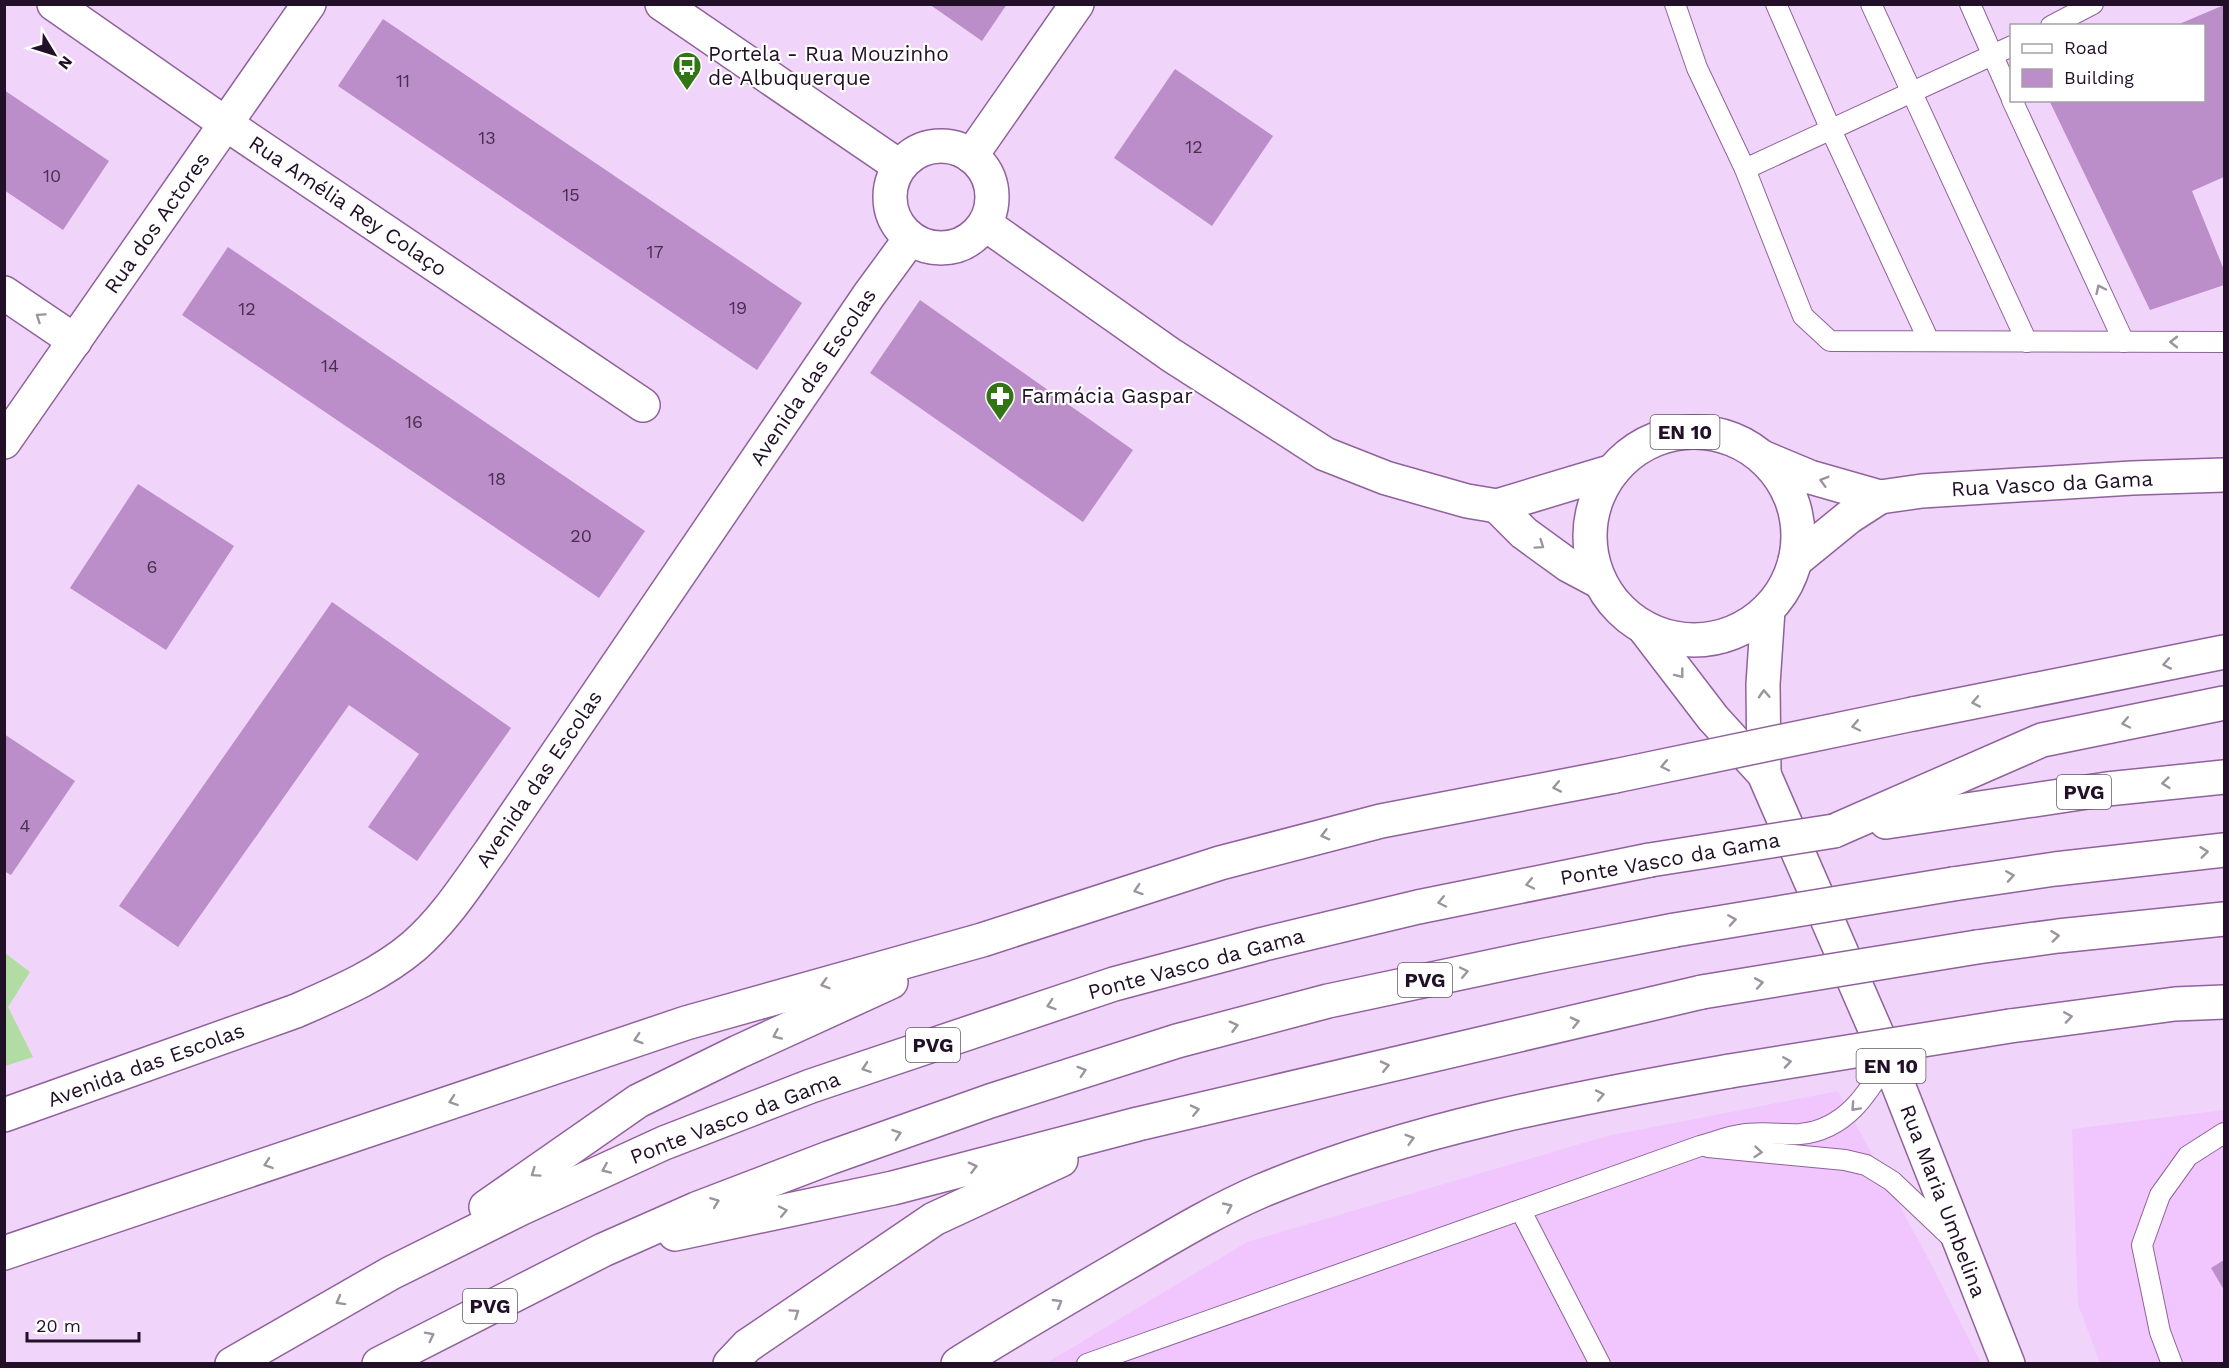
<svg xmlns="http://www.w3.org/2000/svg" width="2229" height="1368" font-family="'Work Sans',sans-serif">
	<rect width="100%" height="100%" fill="#f1d4fa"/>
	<g fill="#f1c6fe">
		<polygon points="1838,1091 1931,1264 1981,1363 1045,1364 1247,1242 1607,1136"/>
		<polygon points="2224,1110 2224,1363 2100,1363 2078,1304 2072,1129"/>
	</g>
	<polygon fill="#b1dda4" points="5,953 30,972 8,1007 33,1057 5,1066"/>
	<g fill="#bb8dc9">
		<polygon points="929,4 1007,4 982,41"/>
		<polygon points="2224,5 2224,177 2192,191 2224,270 2224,285 2150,310 2049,100 2204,100 2204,26 2177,25"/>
		<polygon points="383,19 802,303 757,370 338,86"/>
		<polygon points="1175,69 1273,136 1212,226 1114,158"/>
		<polygon points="4,90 109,161 63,230 4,190"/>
		<polygon points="228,247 645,531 599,598 182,315"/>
		<polygon points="920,300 1133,450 1083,522 870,373"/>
		<polygon points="138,484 234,546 166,650 70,588"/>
		<polygon points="332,602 511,728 417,861 368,827 419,754 349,705 178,947 119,906"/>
		<polygon points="4,734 75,781 11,875 4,871"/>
		<polygon points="2224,1260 2224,1290 2211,1268"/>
	</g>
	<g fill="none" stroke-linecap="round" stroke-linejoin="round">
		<g stroke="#8f629c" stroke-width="22">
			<g id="lane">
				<polyline points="1675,4 1697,68 1745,169 1803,316 1830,341 2224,342"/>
				<polyline points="1776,4 1831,130 1929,341"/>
				<polyline points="1871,4 2027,342"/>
				<polyline points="1970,4 2012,99"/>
				<polyline points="2051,26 2093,4"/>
				<polyline points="2012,100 2124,342"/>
				<polyline points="1745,169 2012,46"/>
				<polyline points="1708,1147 1845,1160 1866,1165 1892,1181 1953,1239"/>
				<polyline points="1521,1211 1600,1364"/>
				<path d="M1087 1364 1700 1146C1713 1143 1726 1137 1740 1135 1759 1131 1781 1135 1800 1134 1845 1130 1868 1094 1888 1059"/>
				<polyline points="2172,1364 2160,1332 2142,1245 2160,1195 2188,1156 2224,1133"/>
			</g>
		</g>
		<g stroke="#8f629c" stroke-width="36">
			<g id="street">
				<polyline points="54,4 226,124 643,405"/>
				<polyline points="4,293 75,341"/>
				<polyline points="4,442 309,4"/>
			</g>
		</g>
		<g stroke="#8f629c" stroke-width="36">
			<g id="secondary">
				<polyline points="971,156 1077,4"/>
				<polyline points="1762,457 1810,477 1880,497 1922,491 2132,478 2224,475"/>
				<polyline points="1795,561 1849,517 1880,497"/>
				<path d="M4 1115 296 1011C337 993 380 975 414 946 445 919 467 884 490 852L869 295 910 239"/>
			</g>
		</g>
		<g stroke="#8f629c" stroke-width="36">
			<g id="primary">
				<polyline points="662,4 899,166"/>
				<circle cx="941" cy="197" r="51"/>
				<polyline points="985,224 1171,355 1325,454 1386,478 1467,501 1497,506 1613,471"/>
				<circle cx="1694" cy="536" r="104"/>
				<polyline points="1497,506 1524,533 1568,565 1600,582"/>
				<polyline points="1644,628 1713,718 1764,774 1888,1059 2008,1364"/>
				<polyline points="1764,772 1763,684 1768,610"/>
			</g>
		</g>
		<g stroke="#8f629c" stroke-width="36">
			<g id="highway">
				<polyline points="1913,714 2224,652"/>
				<polyline points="1886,822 2107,789 2224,777"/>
				<polyline points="1834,831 2042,740 2224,703"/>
				<polyline points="1953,884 2055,869 2224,850"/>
				<polyline points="1977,947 2058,936 2224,919"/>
				<polyline points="2010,1026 2175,1004 2224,1002"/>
				<polyline points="486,1207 638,1101 738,1052 891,982"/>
				<polyline points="675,1234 893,1188 1138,1124 1702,992"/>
				<polyline points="4,1253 686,1023 982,940 1220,863 1381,821 1615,776"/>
				<polyline points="232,1364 391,1273 522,1208 664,1143 811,1086 1114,984 1264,944 1418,907 1650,860"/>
				<polyline points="379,1364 603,1250 696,1209 829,1158 990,1101 1177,1041 1328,1001 1546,955 1675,930"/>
				<polyline points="730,1364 747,1346 934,1219 1061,1160"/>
				<path d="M958 1364C1012 1330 1067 1298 1122 1266 1167 1240 1212 1212 1261 1191 1411 1128 1571 1099 1730 1071"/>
			</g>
		</g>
		<use href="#lane" stroke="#fff" stroke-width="20"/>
		<use href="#street" stroke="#fff" stroke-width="33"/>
		<use href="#secondary" stroke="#fff" stroke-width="33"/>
		<use href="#primary" stroke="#fff" stroke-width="33"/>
		<use href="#highway" stroke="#fff" stroke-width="33"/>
		<g stroke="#8f629c" stroke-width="36" stroke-linecap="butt">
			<g id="highway-bridge">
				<polyline points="1615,776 1913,714"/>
				<polyline points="1650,860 1834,831"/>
				<polyline points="1675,930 1953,884"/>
				<polyline points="1702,992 1977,947"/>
				<polyline points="1730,1071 2010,1026"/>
			</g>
		</g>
		<use href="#highway-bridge" stroke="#fff" stroke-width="33"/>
	</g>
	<defs><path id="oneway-chevron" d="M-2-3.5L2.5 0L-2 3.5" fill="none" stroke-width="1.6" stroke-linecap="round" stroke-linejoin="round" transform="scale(1.5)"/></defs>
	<g stroke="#9b939e">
		<use href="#oneway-chevron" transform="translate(2100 289) rotate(-115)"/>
		<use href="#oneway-chevron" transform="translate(40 317) rotate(-146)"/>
		<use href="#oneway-chevron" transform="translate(2174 342) rotate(180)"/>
		<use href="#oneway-chevron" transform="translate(1824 481) rotate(-164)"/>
		<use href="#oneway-chevron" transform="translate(1540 545) rotate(35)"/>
		<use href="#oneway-chevron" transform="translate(2167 664) rotate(169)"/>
		<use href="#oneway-chevron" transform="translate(1680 674) rotate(52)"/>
		<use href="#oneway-chevron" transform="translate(1764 694) rotate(-93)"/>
		<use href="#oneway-chevron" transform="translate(1976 702) rotate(169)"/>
		<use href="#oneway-chevron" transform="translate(2126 723) rotate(168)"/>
		<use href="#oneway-chevron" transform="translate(1856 726) rotate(168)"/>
		<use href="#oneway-chevron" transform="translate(1665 766) rotate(168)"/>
		<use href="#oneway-chevron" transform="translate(2166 783) rotate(174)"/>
		<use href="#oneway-chevron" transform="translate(1557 787) rotate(169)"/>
		<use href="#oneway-chevron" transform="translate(1325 835) rotate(165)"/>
		<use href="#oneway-chevron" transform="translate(2204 852) rotate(-7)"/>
		<use href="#oneway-chevron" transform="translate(2010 876) rotate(-9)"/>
		<use href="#oneway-chevron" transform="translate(1530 884) rotate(168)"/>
		<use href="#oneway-chevron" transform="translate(1138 890) rotate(162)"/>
		<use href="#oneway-chevron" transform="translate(1442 902) rotate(168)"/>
		<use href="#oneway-chevron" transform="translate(1732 920) rotate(-9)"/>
		<use href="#oneway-chevron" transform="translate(2055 936) rotate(-7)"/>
		<use href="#oneway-chevron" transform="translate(1464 972) rotate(-12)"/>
		<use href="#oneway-chevron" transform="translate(1759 983) rotate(-10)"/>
		<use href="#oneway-chevron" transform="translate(825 984) rotate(164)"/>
		<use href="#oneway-chevron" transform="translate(1051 1005) rotate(162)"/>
		<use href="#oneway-chevron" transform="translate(2068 1017) rotate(-9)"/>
		<use href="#oneway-chevron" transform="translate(1575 1022) rotate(-13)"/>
		<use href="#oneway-chevron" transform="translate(1234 1026) rotate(-15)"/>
		<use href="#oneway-chevron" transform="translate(777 1035) rotate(156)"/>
		<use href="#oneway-chevron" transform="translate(638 1039) rotate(162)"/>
		<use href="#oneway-chevron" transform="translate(1787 1062) rotate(-9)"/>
		<use href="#oneway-chevron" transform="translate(1385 1066) rotate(-13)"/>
		<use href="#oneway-chevron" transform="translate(866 1068) rotate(161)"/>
		<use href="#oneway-chevron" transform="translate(1082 1071) rotate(-18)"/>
		<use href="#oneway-chevron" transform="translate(1600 1095) rotate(-11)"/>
		<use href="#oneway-chevron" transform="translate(453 1101) rotate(161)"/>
		<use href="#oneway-chevron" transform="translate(1855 1107) rotate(133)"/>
		<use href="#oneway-chevron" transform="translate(1195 1110) rotate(-13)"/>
		<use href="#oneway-chevron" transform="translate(897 1134) rotate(-19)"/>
		<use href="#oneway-chevron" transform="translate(1410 1139) rotate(-16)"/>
		<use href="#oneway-chevron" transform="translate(1758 1152) rotate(5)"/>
		<use href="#oneway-chevron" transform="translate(268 1164) rotate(161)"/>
		<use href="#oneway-chevron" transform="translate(973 1167) rotate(-15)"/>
		<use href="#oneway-chevron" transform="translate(606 1169) rotate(157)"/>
		<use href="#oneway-chevron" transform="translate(535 1173) rotate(145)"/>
		<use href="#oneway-chevron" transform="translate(715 1202) rotate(-21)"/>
		<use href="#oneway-chevron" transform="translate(1228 1207) rotate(-25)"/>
		<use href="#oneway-chevron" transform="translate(783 1211) rotate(-12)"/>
		<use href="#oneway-chevron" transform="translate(340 1301) rotate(151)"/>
		<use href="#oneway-chevron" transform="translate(1058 1303) rotate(-30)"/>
		<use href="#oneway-chevron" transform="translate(795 1313) rotate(-34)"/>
		<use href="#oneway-chevron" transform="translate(430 1336) rotate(-27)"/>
	</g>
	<defs>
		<g id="bus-pin" transform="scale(1.5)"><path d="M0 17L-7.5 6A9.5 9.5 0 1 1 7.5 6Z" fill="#327514" stroke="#fff"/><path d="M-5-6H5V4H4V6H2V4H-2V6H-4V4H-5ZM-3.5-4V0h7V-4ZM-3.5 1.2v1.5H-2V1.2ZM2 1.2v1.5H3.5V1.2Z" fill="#fff"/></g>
		<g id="pharmacy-pin" transform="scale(1.5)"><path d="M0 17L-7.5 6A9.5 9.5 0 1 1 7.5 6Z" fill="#327514" stroke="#fff"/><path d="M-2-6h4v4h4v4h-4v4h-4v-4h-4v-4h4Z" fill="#fff"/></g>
	</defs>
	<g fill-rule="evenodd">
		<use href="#bus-pin" x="687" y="66"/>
		<use href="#pharmacy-pin" x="1000" y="396"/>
	</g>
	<g text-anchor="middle" stroke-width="4.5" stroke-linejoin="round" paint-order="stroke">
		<g font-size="18" fill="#482f50">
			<text x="403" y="87">11</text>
			<text x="487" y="144">13</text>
			<text x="1194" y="153">12</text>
			<text x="52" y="182">10</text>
			<text x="571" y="201">15</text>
			<text x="655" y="258">17</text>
			<text x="738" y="314">19</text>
			<text x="247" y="315">12</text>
			<text x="330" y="372">14</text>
			<text x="414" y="428">16</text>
			<text x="497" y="485">18</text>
			<text x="581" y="542">20</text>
			<text x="152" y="573">6</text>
			<text x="25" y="832">4</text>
		</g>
		<g fill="#fff" stroke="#645868" stroke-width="1.5">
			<rect x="1650.5" y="415" width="69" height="34" rx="4.5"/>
			<rect x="2057" y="775" width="54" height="34" rx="4.5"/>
			<rect x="1398" y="963" width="54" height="34" rx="4.5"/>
			<rect x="906" y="1028" width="54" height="34" rx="4.5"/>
			<rect x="1856.5" y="1049" width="69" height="34" rx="4.5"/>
			<rect x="463" y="1289" width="54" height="34" rx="4.5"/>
		</g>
		<g font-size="20" font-weight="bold" fill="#211027">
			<text x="1685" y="439">EN 10</text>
			<text x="2084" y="799">PVG</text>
			<text x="1425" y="987">PVG</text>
			<text x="933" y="1052">PVG</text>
			<text x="1891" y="1073">EN 10</text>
			<text x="490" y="1313">PVG</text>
		</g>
		<g font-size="21" fill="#211027" stroke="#fff" text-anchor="start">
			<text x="708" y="61">Portela - Rua Mouzinho<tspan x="708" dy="24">de Albuquerque</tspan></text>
			<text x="1021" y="403">Farmácia Gaspar</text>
		</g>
		<g font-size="21" fill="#211027" stroke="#fff">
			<text transform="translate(348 206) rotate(34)" y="7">Rua Amélia Rey Colaço</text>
			<text transform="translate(157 223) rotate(-55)" y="7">Rua dos Actores</text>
			<text transform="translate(813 377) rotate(-56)" y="7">Avenida das Escolas</text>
			<text transform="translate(2052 484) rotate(-3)" y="7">Rua Vasco da Gama</text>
			<text transform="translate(539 779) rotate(-56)" y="7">Avenida das Escolas</text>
			<text transform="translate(1670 859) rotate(-10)" y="7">Ponte Vasco da Gama</text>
			<text transform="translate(1196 964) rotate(-15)" y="7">Ponte Vasco da Gama</text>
			<text transform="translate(146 1065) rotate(-20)" y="7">Avenida das Escolas</text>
			<text transform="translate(735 1118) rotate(-21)" y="7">Ponte Vasco da Gama</text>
			<text transform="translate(1943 1201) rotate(69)" y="7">Rua Maria Umbelina</text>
		</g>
	</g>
	<rect width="2229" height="1368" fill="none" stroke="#211027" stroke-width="12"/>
	<rect x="2010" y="24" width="195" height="78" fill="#ffffff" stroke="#a69fa9" stroke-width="1.5"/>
	<rect x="2022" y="44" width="30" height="9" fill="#ffffff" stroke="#a69fa9" stroke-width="1.5"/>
	<text x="2064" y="54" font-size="18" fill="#211027">Road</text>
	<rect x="2022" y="69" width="30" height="18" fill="#bb8dc9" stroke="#a69fa9" stroke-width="1.5"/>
	<text x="2064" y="84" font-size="18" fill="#211027">Building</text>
	<g transform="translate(54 54) rotate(128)" stroke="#ffffff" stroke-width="4.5" paint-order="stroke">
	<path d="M0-4.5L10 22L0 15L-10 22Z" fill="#211027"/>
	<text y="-9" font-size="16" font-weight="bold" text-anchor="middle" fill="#211027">N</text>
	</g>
	<path d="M27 1332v9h112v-9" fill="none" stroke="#211027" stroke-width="3"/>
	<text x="36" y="1332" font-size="18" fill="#211027" stroke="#ffffff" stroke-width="4.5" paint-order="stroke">20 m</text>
</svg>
